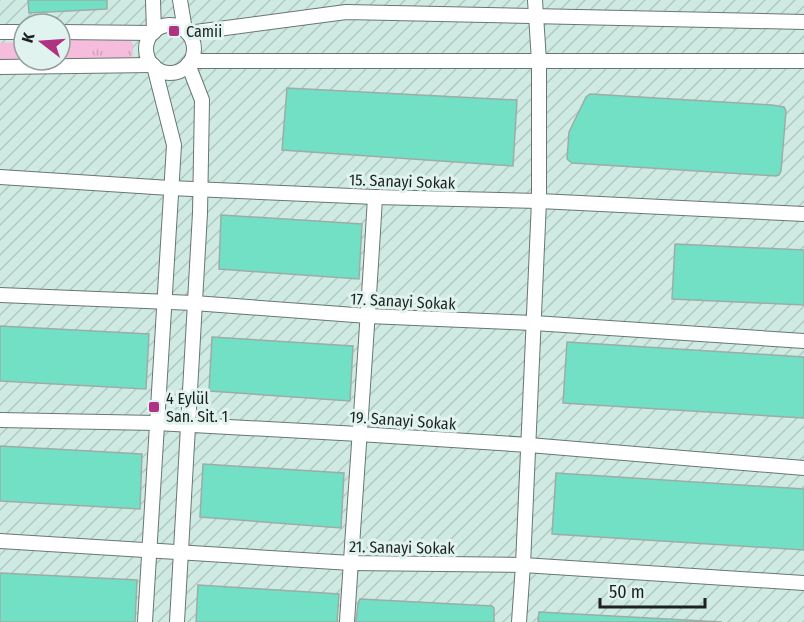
<svg xmlns="http://www.w3.org/2000/svg" width="804" height="622" font-family="'Fira Sans Condensed',sans-serif">
	<defs>
		<pattern id="industrial-furrows" width="10" height="10" patternUnits="userSpaceOnUse" patternTransform="scale(1.5)"><rect width="10" height="10" fill="#cfeae2"/><path d="M-1 1l2-2M0 10L10 0M9 11l2-2" fill="none" stroke="#b1c8c2"/></pattern>
		<pattern id="grass-tufts" width="24" height="20" patternUnits="userSpaceOnUse" patternTransform="scale(1.5)"><rect width="24" height="20" fill="#f5bcdb"/><path d="M3 7l-1-3M5 7V3M7 7l1-3M15 17l-1-3M17 17v-4M19 17l1-3" fill="none" stroke="#d1a1bc"/></pattern>
	</defs>
	<rect width="100%" height="100%" fill="#e1f3ee"/>
	<path fill="url(#industrial-furrows)" fill-rule="evenodd" d="M0 0H804V622H0ZM24 24H60V60H24Z"/>
	<polygon fill="url(#grass-tufts)" points="128,37 133,44 132,64 0,60 0,43 24,42 24,60 60,60 60,40"/>
	<g fill="#72e0c5" stroke="#9cada8" stroke-width="1.5">
		<polygon points="28,0 107,0 107,9 29,13"/>
		<polygon points="287,88 517,100 513,166 282,150"/>
		<polygon points="590,94 772,105 784,107 786,111 781,171 779,175 776,176 572,163 567,159 569,132 586,97"/>
		<polygon points="221,215 362,224 359,279 219,269"/>
		<polygon points="675,244 804,250 804,305 672,299"/>
		<polygon points="0,326 149,334 146,389 0,381"/>
		<polygon points="212,337 353,346 350,401 209,391"/>
		<polygon points="567,342 804,357 804,418 563,403"/>
		<polygon points="0,446 142,454 140,509 0,501"/>
		<polygon points="203,464 344,473 341,528 200,517"/>
		<polygon points="556,473 804,489 804,550 552,534"/>
		<polygon points="0,573 137,580 135,622 0,622"/>
		<polygon points="198,585 339,594 337,622 196,622"/>
		<polygon points="360,599 492,606 494,608 494,622 356,622 358,604"/>
		<polygon points="539,612 722,622 538,622"/>
	</g>
	<g fill="none" stroke-linecap="round" stroke-linejoin="round">
		<g stroke="#687773" stroke-width="16">
			<g id="street">
				<polyline points="153,0 154,32"/>
				<polyline points="180,0 185,30"/>
				<circle cx="170" cy="49" r="24"/>
				<polyline points="0,32 24,32"/>
				<polyline points="60,32 153,33"/>
				<polyline points="188,33 346,12 804,22"/>
				<polyline points="191,61 804,61"/>
				<polyline points="0,67 153,65"/>
				<polyline points="0,177 170,188 375,197 539,201 804,214"/>
				<polyline points="0,295 194,303 368,316 534,323 804,341"/>
				<polyline points="0,420 156,423 359,434 529,445 804,468"/>
				<polyline points="0,541 351,563 523,565 804,583"/>
				<polyline points="145,622 174,145 154,66"/>
				<polyline points="177,622 200,213 202,100 188,64"/>
				<path d="M347 622C356 480 367 339 375 197"/>
				<polyline points="519,622 523,565 539,201 539,61 535,0"/>
			</g>
		</g>
		<use href="#street" stroke="#fff" stroke-width="14"/>
	</g>
	<g fill="#af3283" stroke="#e1f3ee" stroke-width="2">
		<rect x="168" y="25" width="12" height="12" rx="3"/>
		<rect x="148" y="401" width="12" height="12" rx="3"/>
	</g>
	<g text-anchor="middle" stroke-width="6" stroke-linejoin="round" paint-order="stroke">
		<g font-size="16" fill="#1c2220" stroke="#e1f3ee" text-anchor="start">
			<text x="186" y="37">Camii</text>
			<text x="166" y="404">4 Eylül<tspan x="166" dy="18">San. Sit. 1</tspan></text>
		</g>
		<g font-size="16" fill="#1c2220" stroke="#e1f3ee">
			<text transform="translate(402 181) rotate(2)" y="6">15. Sanayi Sokak</text>
			<text transform="translate(403 301) rotate(3)" y="6">17. Sanayi Sokak</text>
			<text transform="translate(403 420) rotate(4)" y="6">19. Sanayi Sokak</text>
			<text transform="translate(402 547) rotate(1)" y="6">21. Sanayi Sokak</text>
		</g>
	</g>
	<g transform="translate(42 42) rotate(287)"><circle r="28" fill="#e1f3ee" stroke="#929f9c" stroke-width="1.5"/>
	<path d="M0-4.5L10 22L0 15L-10 22Z" fill="#af3283"/>
	<text y="-9" font-size="16" font-weight="bold" text-anchor="middle" fill="#1c2220">K</text>
	</g>
	<path d="M600 598v9h105v-9" fill="none" stroke="#1c2220" stroke-width="3"/>
	<text x="609" y="598" font-size="18" fill="#1c2220" stroke="#e1f3ee" stroke-width="4.5" paint-order="stroke">50 m</text>
</svg>
